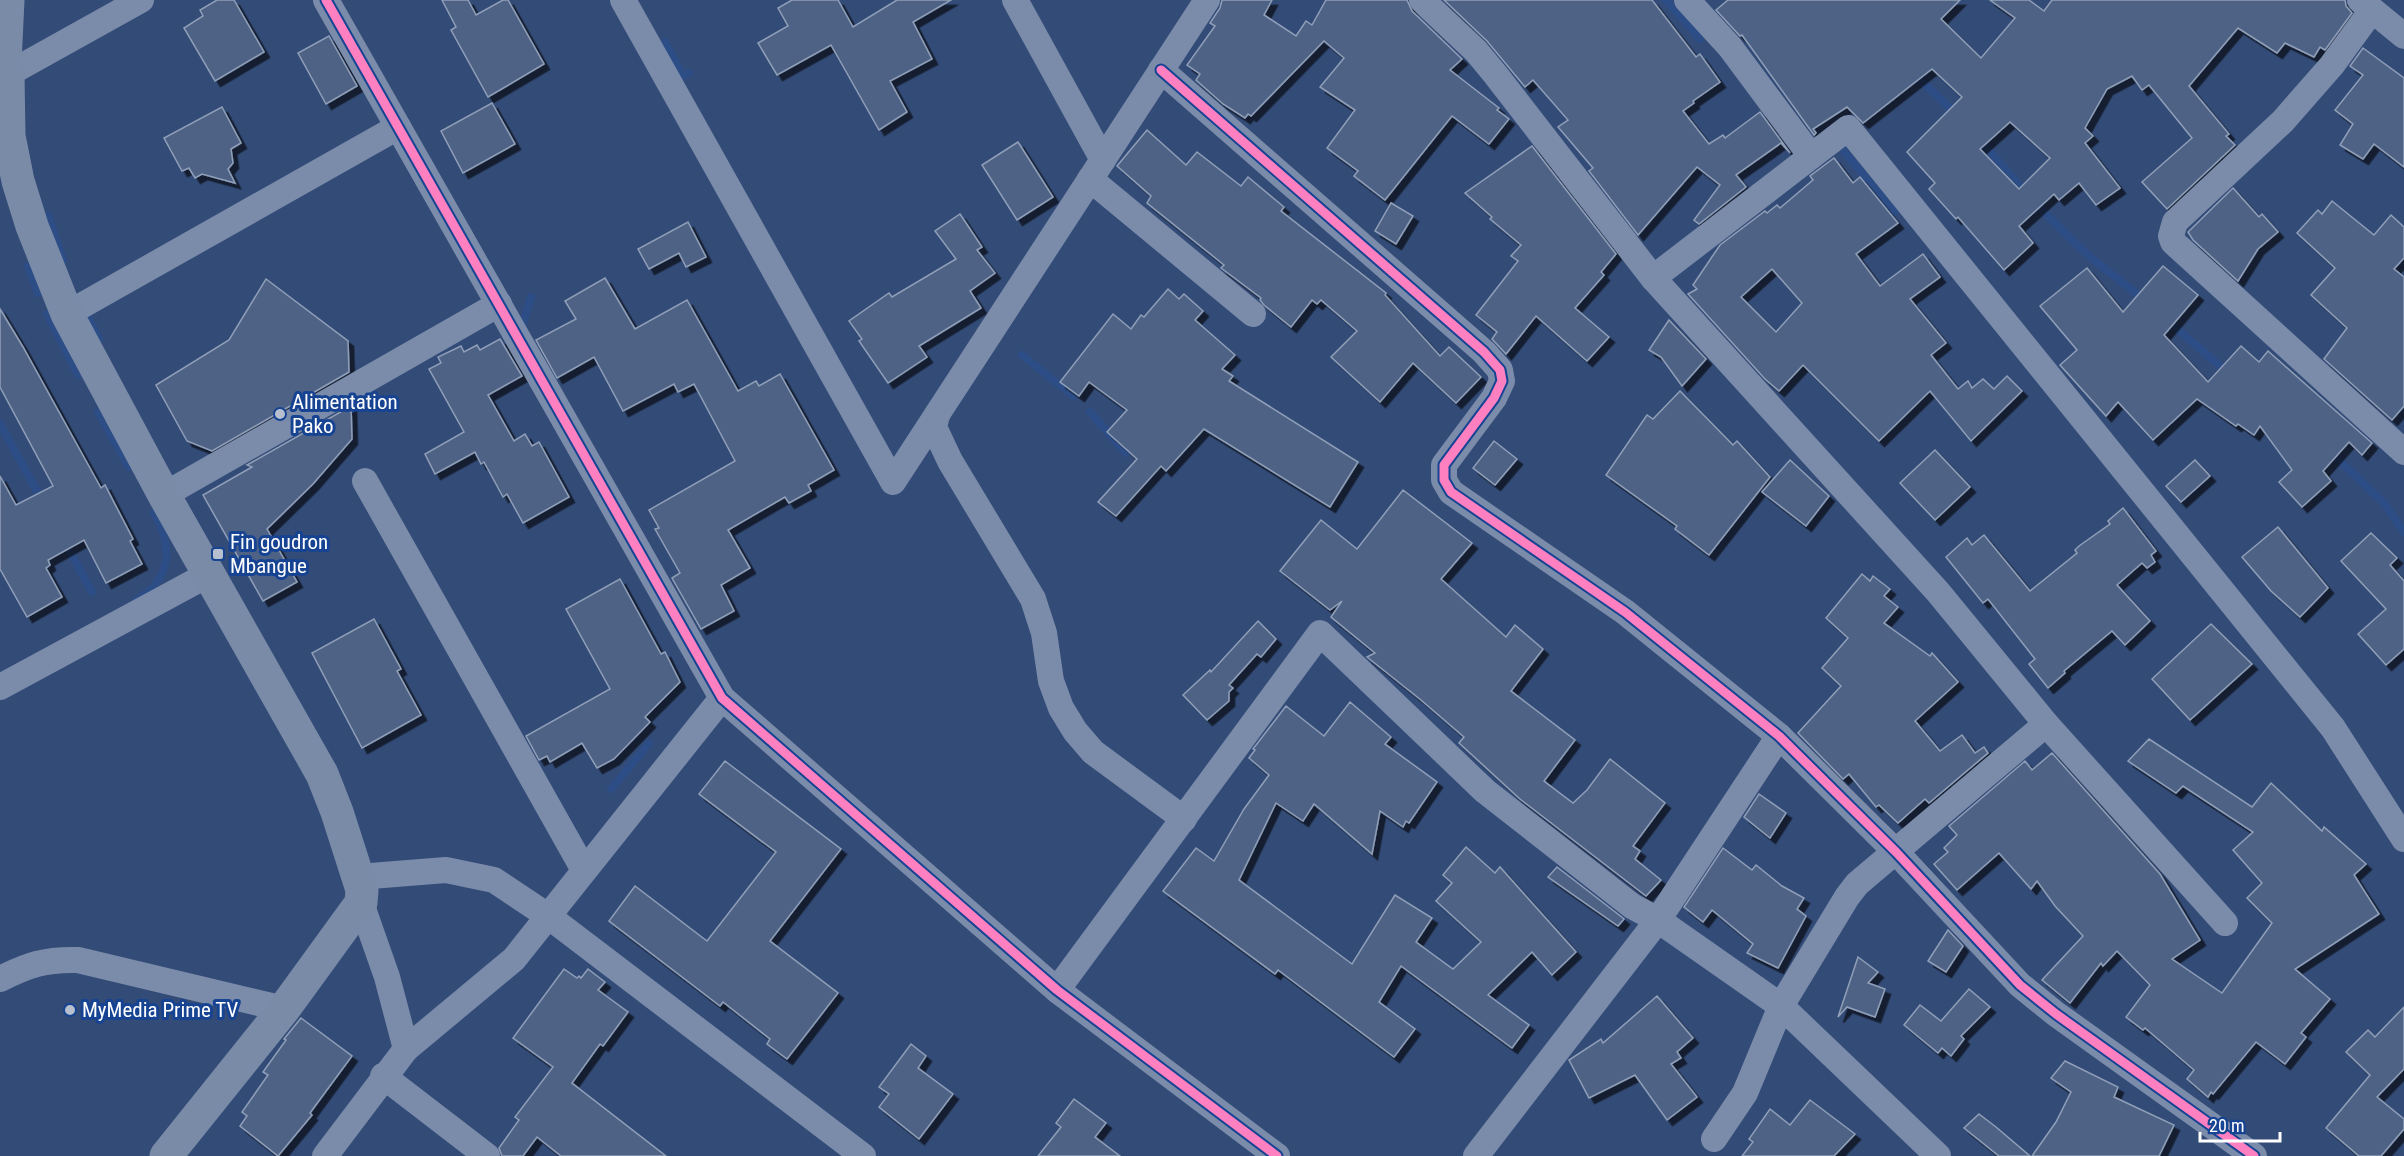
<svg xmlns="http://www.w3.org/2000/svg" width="2404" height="1156" font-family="'Roboto Condensed',sans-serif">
	<defs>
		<filter id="shadow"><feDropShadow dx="5.5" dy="5.5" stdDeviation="0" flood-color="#0009"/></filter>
	</defs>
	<rect width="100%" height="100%" fill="#334b77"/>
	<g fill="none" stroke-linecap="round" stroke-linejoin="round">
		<g stroke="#2d4d86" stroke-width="8">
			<polyline points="1666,0 1700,39"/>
			<polyline points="665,42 683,76 689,73"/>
			<polyline points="1913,73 1958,116"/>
			<path d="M1979 139C2013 179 2048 219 2087 254 2106 271 2126 284 2145 301"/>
			<polyline points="1836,148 1839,145 1894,212"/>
			<polyline points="48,215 63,260"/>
			<polyline points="28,266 38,293"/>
			<polyline points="83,308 99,339"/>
			<polyline points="47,314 78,375"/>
			<polyline points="2166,319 2229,374"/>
			<polyline points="524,331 522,327 531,297"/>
			<polyline points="1022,355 1073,396"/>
			<polyline points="98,412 129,467"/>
			<polyline points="1090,412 1126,453"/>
			<polyline points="0,424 43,502"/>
			<polyline points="2329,451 2384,503 2404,532"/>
			<polyline points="64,540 92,592"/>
			<path d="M136 600C172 580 173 546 154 513"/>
			<polyline points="611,789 649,743"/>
		</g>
	</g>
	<g fill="#4e6285" stroke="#909fb8" stroke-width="1.5" fill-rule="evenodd" filter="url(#shadow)">
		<polygon points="217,0 234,0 264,52 215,81 184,28 203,16 200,10"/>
		<polygon points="442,0 468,0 476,15 503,0 508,0 544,64 488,97 451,30 456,27"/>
		<polygon points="792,0 838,0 853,27 897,0 951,0 913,22 932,59 890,81 907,112 879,130 831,45 777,75 758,43 788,26 778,8"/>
		<polygon points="1222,0 1272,0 1264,15 1296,36 1306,21 1312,25 1326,0 1407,0 1412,11 1462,59 1450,70 1499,108 1497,110 1509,119 1489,144 1452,116 1385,200 1354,176 1358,171 1327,148 1355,110 1320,87 1344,58 1324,41 1251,116 1248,114 1245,118 1223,104 1196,80 1200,74 1187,65 1215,26 1210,23 1220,8"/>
		<polygon points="1444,0 1652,0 1696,57 1700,54 1720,82 1693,101 1694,103 1683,111 1709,144 1723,135 1725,138 1760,112 1790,153 1781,143 1736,175 1746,187 1699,224 1694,220 1720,185 1697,167 1638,235 1589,171 1593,168 1558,127 1568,120 1533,80 1525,87 1487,41"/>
		<path d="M1728 0H1960L1941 19 1981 58 2015 18 1990 0H2029L2044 11 2052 0H2345L2346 6 2352 13 2325 50 2320 47 2314 57 2285 43 2277 53 2238 28 2189 86 2229 134 2226 136 2235 145 2167 209 2142 182 2192 138 2149 85 2142 90 2132 76 2107 89 2085 128 2093 136 2085 143 2120 188 2096 205 2079 183 2059 200 2054 194 2019 226 2033 243 2004 270 1958 217 1956 219 1929 189 1935 183 1907 152 1962 97 1932 69 1863 123 1847 107 1813 129 1816 133 1814 135 1742 35 1740 36 1716 10ZM2010 122 2050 158 2019 189 1980 149Z"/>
		<polygon points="329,36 357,86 326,104 298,53"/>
		<polygon points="2363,48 2404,78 2404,167 2374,144 2363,159 2340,145 2353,124 2335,110 2363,75 2350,66"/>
		<polygon points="492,103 515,144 463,173 441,131"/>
		<polygon points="222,107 241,143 231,149 233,163 228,169 235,183 202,174 195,178 189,168 182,171 164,138"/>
		<polygon points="1147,130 1186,165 1197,152 1241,186 1248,177 1284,207 1281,211 1386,293 1385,295 1440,356 1449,347 1481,377 1456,403 1413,363 1380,402 1331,357 1357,331 1321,300 1317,304 1312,300 1291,327 1264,305 1260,300 1261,298 1221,268 1224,265 1147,203 1151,196 1117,166"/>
		<polygon points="1018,142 1053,197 1017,220 982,165"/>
		<polygon points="1532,146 1616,254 1601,272 1604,275 1575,308 1609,337 1587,361 1536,316 1506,354 1492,339 1497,332 1476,315 1518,261 1511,256 1521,245 1490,219 1492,217 1465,193"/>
		<path d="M1834 158 1853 183 1860 177 1898 223 1856 254 1880 286 1923 254 1940 277 1910 299 1946 343 1931 355 1958 389 1968 381 1972 388 1983 379 1994 389 2007 376 2022 391 1971 441 1930 391 1879 441 1803 365 1779 391 1765 379 1688 294 1697 289 1693 285 1720 245 1765 211 1767 213 1777 205 1780 208 1813 180 1810 176ZM1772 269 1802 303 1776 332 1741 297Z"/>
		<polygon points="2233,188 2259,217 2262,214 2278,232 2258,249 2238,281 2193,240 2188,232"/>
		<polygon points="2332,201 2374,235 2391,215 2404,227 2404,258 2394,269 2404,277 2404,406 2392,420 2324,359 2347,328 2311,295 2335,268 2297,233 2318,210 2322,214"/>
		<polygon points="1391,203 1413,216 1396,244 1375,231"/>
		<polygon points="960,214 982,247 977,250 995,273 970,291 981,308 919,346 927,357 888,383 859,341 862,339 849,321 889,293 892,297 956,259 935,231"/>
		<polygon points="688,222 706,257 686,267 679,253 649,269 638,249"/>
		<polygon points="2163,266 2198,295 2164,335 2208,382 2241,346 2259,362 2268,351 2372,443 2362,455 2349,442 2323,471 2331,481 2302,507 2279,482 2292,470 2260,426 2254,435 2238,424 2236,426 2197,399 2153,440 2118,402 2106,416 2060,365 2077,350 2040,306 2087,268 2123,312"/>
		<polygon points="605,278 635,329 687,300 738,391 756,381 759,386 780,374 834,470 808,485 811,491 789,503 785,497 728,530 750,568 721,585 734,611 701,629 672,578 680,573 655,529 659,528 649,510 735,461 694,384 678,392 674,384 623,411 594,357 557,378 536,340 576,319 565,301"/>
		<polygon points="266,279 348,341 349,372 212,451 187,441 156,385 229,340"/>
		<polygon points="1168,289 1179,299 1184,294 1203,311 1195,320 1235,355 1222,369 1233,376 1229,381 1358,462 1330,507 1204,429 1166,471 1161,466 1116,516 1098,502 1137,459 1107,432 1127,410 1089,382 1079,396 1060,382 1113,314 1131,329 1141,315 1144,317"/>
		<polygon points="0,309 23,347 101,488 105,485 133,539 130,541 142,564 106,583 84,540 48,560 50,565 46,568 62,597 27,617 0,569 0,476 16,505 53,486 0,387"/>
		<polygon points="1669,320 1706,359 1682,386 1661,357 1649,350"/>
		<polygon points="500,339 522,376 488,395 514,441 525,434 532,446 539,442 569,497 523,523 507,494 503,497 484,462 481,464 475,452 435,474 425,454 464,432 429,369 441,363 438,357 461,346 464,352 477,345 480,350"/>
		<polygon points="1680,391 1733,445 1737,441 1770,477 1709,555 1675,529 1677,526 1606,475 1647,415 1653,419"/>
		<polygon points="351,406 352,439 313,484 267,529 297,582 263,601 203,495 252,467 247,465"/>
		<polygon points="1494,441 1517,459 1495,485 1473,468"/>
		<polygon points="1935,450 1970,487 1935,520 1900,483"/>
		<polygon points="1790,460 1829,496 1806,526 1762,492"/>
		<polygon points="2195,460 2210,476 2181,502 2166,486"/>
		<polygon points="1403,490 1472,543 1441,579 1506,637 1515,625 1543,649 1511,691 1575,740 1544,781 1573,803 1587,790 1610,759 1665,803 1633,846 1640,851 1635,859 1661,880 1646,896 1520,799 1459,743 1464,737 1421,700 1367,657 1375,653 1331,617 1342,601 1330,610 1280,571 1321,520 1357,549"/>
		<polygon points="2123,508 2156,551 2151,555 2155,562 2147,568 2142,563 2117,585 2150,621 2125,645 2112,631 2064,671 2065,673 2048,688 2029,664 2035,659 1988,599 1983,603 1946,557 1967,538 1972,545 1984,535 2030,591 2077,553 2075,550 2079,546 2110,524 2108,521"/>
		<polygon points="2278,527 2328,588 2300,617 2271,591 2242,557"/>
		<polygon points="2371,533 2397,558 2390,565 2404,581 2404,649 2386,665 2358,634 2386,609 2341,561"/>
		<polygon points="1862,574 1870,581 1873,576 1890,589 1884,596 1898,607 1884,623 1930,656 1932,653 1958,682 1915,721 1940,751 1962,735 1975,753 1984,747 1988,753 1929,803 1925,799 1898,823 1879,805 1876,807 1849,774 1843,779 1798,733 1841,686 1822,668 1848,638 1826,618"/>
		<polygon points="620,579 661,654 665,652 680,682 645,717 650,722 614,759 597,768 582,743 550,762 547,756 539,760 526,736 610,689 566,609"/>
		<polygon points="374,619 401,669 397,671 421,715 362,748 312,653"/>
		<polygon points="1258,621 1276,639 1261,657 1257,654 1229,685 1233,688 1229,692 1229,701 1207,720 1183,695 1210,670 1211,672"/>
		<polygon points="2211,624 2252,664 2190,720 2152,679"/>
		<polygon points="1350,702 1391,737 1385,744 1437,782 1409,823 1406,821 1403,827 1380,811 1372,854 1314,804 1303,821 1276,803 1239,880 1352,964 1395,895 1432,918 1416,942 1453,969 1481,942 1436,901 1452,883 1443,875 1466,847 1495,873 1500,867 1576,952 1552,975 1532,952 1488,995 1529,1025 1512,1048 1401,966 1379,1002 1415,1029 1394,1057 1278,970 1275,974 1163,891 1196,848 1214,861 1244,809 1269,775 1249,758 1255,750 1253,749 1286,706 1324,736"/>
		<polygon points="2149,739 2252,807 2271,783 2322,831 2324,827 2366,864 2354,875 2379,914 2295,969 2330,999 2301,1033 2306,1037 2285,1064 2256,1042 2213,1094 2211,1092 2208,1097 2187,1079 2194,1070 2145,1028 2143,1030 2126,1017 2150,985 2117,951 2103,966 2101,963 2070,1003 2042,980 2083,936 2055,906 2037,881 2031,889 1999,853 1957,890 1934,864 1948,852 1944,848 1957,835 1949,826 2025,761 2032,770 2052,753 2160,874 2200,940 2172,959 2222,993 2272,923 2247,898 2262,883 2233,850 2253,832 2183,786 2176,793 2128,761"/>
		<polygon points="725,761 841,849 770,941 838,993 787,1059 767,1044 770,1039 723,1002 720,1006 609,921 635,886 707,941 776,852 699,794"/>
		<polygon points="1759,794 1786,813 1770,838 1744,817"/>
		<polygon points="1723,848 1752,870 1756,865 1782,886 1804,898 1797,909 1806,916 1778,968 1747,953 1753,944 1712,910 1703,922 1684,907"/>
		<polygon points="1557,867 1623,918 1624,919 1618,926 1548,877"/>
		<polygon points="1948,930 1963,946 1946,972 1928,961"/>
		<polygon points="1858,957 1878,972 1868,983 1885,989 1875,1017 1847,1007 1838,1017"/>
		<polygon points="564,969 577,978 579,976 581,978 588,969 605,982 598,990 628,1012 603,1046 600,1044 572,1083 666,1156 561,1156 537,1137 523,1156 502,1156 499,1148 519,1120 515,1117 553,1067 513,1038"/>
		<polygon points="1969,989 1990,1007 1961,1036 1964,1039 1951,1056 1942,1048 1938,1053 1904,1025 1920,1005 1941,1021"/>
		<polygon points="1657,996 1693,1038 1677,1052 1681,1058 1671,1064 1697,1097 1667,1120 1635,1075 1589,1098 1569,1060 1601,1039 1603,1043"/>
		<polygon points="2404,1007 2404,1069 2377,1097 2404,1119 2404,1129 2381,1156 2359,1156 2326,1128 2370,1075 2346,1052 2368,1030 2375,1037"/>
		<polygon points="301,1018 352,1056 310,1113 312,1115 278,1156 240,1126 247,1116 242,1112 268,1075 263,1072 286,1040 284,1039"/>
		<polygon points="911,1044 926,1056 918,1068 953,1094 919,1139 879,1107 889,1094 879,1087"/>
		<polygon points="2065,1061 2118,1087 2114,1097 2174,1125 2159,1156 2032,1156 2056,1122 2071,1092 2051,1078"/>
		<polygon points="1074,1099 1106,1123 1095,1137 1120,1156 1038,1156 1061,1127 1056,1123"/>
		<polygon points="1810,1100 1855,1134 1834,1156 1742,1156 1753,1142 1749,1139 1770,1109 1790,1125"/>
		<polygon points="1979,1114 1996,1127 2030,1156 1999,1156 1964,1128"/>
	</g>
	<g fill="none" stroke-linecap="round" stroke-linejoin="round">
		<g stroke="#7b8caa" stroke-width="26">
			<polyline points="326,0 722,698 1057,990 1277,1156"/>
			<polyline points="623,0 893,482 1207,0"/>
			<polyline points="1015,0 1103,160"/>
			<polyline points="1422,0 1476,51 1495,74 1653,278 1938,592 2046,724 2225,923"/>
			<polyline points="1687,0 1730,47 1811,156"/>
			<polyline points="2360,0 2404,36"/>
			<polyline points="2372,10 2332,65 2283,121 2175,222 2171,236 2173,242 2404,452"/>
			<polyline points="1161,70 1484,352 1500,370 1502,381 1494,398 1444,465 1444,480 1451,492 1625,612 1779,736 1896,852 2020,985 2056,1014 2254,1156"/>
			<polyline points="8,74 141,0"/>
			<polyline points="1090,179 1253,314"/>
			<polyline points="1653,278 1848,128 2333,728 2404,839"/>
			<polyline points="67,314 398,127"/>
			<polyline points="937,415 934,427 950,461 1033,599 1044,633 1051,681 1061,708 1075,731 1093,752 1184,819"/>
			<polyline points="365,481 584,870"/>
			<polyline points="164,495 499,304"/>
			<polyline points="0,687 209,574"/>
			<polyline points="358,877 446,870 494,880 548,916 863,1156"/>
			<polyline points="361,903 387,977 406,1049"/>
			<path d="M0 979C28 965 45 959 78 960L284 1009"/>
			<polyline points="1057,990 1320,633 1485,791 1632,906 1658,920 1779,736"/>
			<polyline points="383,1076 487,1156"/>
			<polyline points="1714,1139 1745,1093 1781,1006 1847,897 1857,884 2046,724"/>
			<polyline points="325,1156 406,1049 514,959 722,698"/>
			<polyline points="1476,1156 1658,920 1781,1006 1938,1156"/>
		</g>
		<polyline stroke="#7a8ba8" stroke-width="33" points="8,0 5,63 8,74 9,136 18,181 32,226 67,314 164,495 322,774 337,812 362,890 361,903 284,1009 166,1156"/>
		<g stroke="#174393" stroke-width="13">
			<g id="cycleway">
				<polyline points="326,0 722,698 1057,990 1277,1156"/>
				<polyline points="1161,70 1484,352 1500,370 1502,381 1494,398 1444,465 1444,480 1451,492 1625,612 1779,736 1896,852 2020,985 2056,1014 2254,1156"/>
			</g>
		</g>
		<use href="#cycleway" stroke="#ff80c0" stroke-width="9"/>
	</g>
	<g fill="#b8c0cf" stroke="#174393" stroke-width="2">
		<circle cx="280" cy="414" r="6"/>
		<rect x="212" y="548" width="12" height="12" rx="3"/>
		<circle cx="70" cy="1010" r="6"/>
	</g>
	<g text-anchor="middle" stroke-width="6" stroke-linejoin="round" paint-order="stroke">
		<g font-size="21" fill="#fff" stroke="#174393" text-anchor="start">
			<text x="292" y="409">Alimentation<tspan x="292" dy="24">Pako</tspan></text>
			<text x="230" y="549">Fin goudron<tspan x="230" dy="24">Mbangue</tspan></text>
			<text x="82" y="1017">MyMedia Prime TV</text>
		</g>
	</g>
	<path d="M2200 1132v9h80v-9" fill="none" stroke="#ffffff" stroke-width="3"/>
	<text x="2209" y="1132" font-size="18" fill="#ffffff" stroke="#174393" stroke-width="4.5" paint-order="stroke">20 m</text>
</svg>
